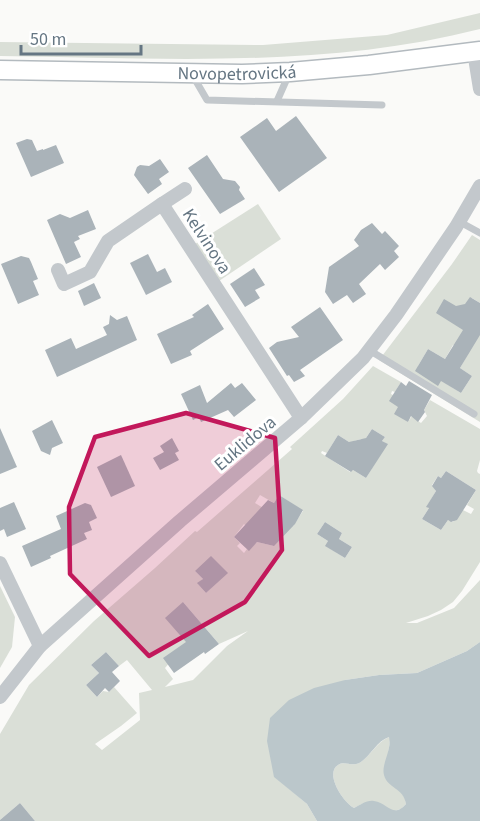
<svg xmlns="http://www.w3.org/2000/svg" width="480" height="821" font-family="'Source Sans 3',sans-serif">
	<rect width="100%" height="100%" fill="#fafaf8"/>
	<g fill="#dadfd7" fill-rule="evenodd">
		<path d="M480 13V29C324 69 160 58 0 56V42L263 45 387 35Z"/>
		<polygon points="258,204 281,239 219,281 195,244"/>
		<path d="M472 235 480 240V303L472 298 469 299 480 335V422L379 360 452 264ZM453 345 468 354 460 368 472 376 461 393 418 366 428 349 445 359Z"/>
		<path d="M373 366 401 382 395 392 392 391 391 394 393 395 408 422 413 414 415 419 421 423 427 416 424 410 430 400 480 429V460L477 471 478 473 480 474V562L462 591 453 602 441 610 428 616 406 623H417L454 608 480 580V642L467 651 417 673 379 675 345 680 274 776 307 804 317 821H35L20 803 0 820V734L29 685 94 621 155 568 195 531 197 532 292 449 290 447 343 399ZM372 429 385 437 382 441 387 444 366 478 353 470 350 472 321 453 322 451 327 453 338 435 352 444 354 441 361 439 364 441ZM446 471 476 490 467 505 474 509 471 514 461 509 453 522 448 520 441 530 422 519 429 508 427 506 436 491 432 485 438 476 441 478ZM260 495 274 503 279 495 303 511 293 526 255 503ZM325 522 342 533 339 539 352 547 345 558 326 546 328 541 317 534ZM244 524 245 525 274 546 257 542 249 550 247 549 244 553 237 546 240 543 234 537ZM195 571 227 573 206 593 198 584 203 579ZM183 602 219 644 248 631 227 646 193 680 165 687 173 679 165 668 190 639ZM106 652 119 666 127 660 152 690 139 693 140 720 102 750 95 744 121 726 137 713 114 687 109 692 103 691 97 697 86 685 99 673 91 665Z"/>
		<polygon points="0,586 15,617 12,647 0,668"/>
		<path d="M389 737 390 739 388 756 401 792 405 798 406 804 401 809 394 811 364 803 354 808C344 803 324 774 338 765 345 760 352 768 361 762 371 755 377 742 389 737Z"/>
	</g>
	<path fill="#bbc7cb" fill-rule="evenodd" d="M480 642V821H317L307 804 274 777 267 741 270 718 289 700 314 688 345 680 379 675 417 673 467 651ZM389 737C392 751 381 764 384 775 387 788 404 788 406 804 393 819 388 803 374 801 366 800 361 805 354 808 344 803 324 774 338 765 345 760 352 768 361 762 371 755 377 741 389 737Z"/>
	<g fill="#aab3b9">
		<polygon points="296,116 327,158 279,192 240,137 267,118 276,131"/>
		<polygon points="27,139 32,140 37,151 43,149 43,150 56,145 64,163 31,177 16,143"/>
		<polygon points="207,155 223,179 235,181 240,187 239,190 245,199 220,214 188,168"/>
		<polygon points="160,159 169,172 159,179 162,184 148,194 134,175 137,167 140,165 149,166"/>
		<polygon points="88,210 96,229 78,236 80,239 74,242 81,257 66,264 47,220 60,214 70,218"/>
		<polygon points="372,223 382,234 385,231 399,246 394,251 399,257 385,270 380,264 359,284 366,294 353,303 347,295 333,304 325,292 329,267 359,246 354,240 361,230"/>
		<polygon points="148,254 157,272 165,268 172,282 146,295 130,263"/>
		<polygon points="21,256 29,258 31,262 38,279 33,281 39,295 18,304 1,264"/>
		<polygon points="254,268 265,285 255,290 260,298 245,307 230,284"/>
		<polygon points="94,283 101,298 84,306 78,291"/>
		<polygon points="470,297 480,303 480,335 460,368 472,376 461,393 441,381 438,386 415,371 428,349 445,359 463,330 436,313 444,299 456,306 465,304"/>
		<polygon points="208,304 224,329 190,351 192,355 171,364 157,334 194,317 192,315"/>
		<polygon points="320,307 343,340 300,370 305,376 294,382 289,375 287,376 269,348 277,342 299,337 291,327"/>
		<polygon points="110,315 117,320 127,316 137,340 57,377 45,350 71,338 76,349 107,335 103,327 109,324"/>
		<polygon points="409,381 432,395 424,410 425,412 418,422 411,416 408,422 394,414 398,407 389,401 401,382 406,386"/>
		<polygon points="231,383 235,388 242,383 256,400 234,417 228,410 201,422 199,417 193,420 181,394 200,385 207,403"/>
		<polygon points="52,420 63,443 52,448 50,455 41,451 32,431"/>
		<polygon points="0,428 17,467 0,474"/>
		<polygon points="372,429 385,437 382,441 388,444 366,478 353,470 351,472 325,456 338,435 349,442 366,438"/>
		<polygon points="172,438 179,451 175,453 179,460 160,470 153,458 164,452 160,446"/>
		<polygon points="121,455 135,486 111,497 97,467"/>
		<polygon points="446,471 476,490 457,520 451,522 448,520 441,530 422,519 429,508 426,507 436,491 432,486 438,476 441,478"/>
		<polygon points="279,495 303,510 295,524 274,546 257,542 249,551 234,537 268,500 274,503"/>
		<polygon points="14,502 26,529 7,537 4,529 0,531 0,508"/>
		<polygon points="85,503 91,505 97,518 89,522 92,530 84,533 87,539 50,556 51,558 31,567 22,546 61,529 56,516"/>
		<polygon points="325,522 342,533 339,539 352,547 345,558 325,546 328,541 317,534"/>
		<polygon points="211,556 228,573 206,593 197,583 203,579 195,571"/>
		<polygon points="183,602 219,644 205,654 204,652 174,673 163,658 186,642 165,618"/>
		<polygon points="106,652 119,666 112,672 120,681 109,692 105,688 97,697 86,685 99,673 91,665"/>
		<polygon points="20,803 35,821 0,821 0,820"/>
	</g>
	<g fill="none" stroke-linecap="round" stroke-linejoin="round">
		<g stroke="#b3babf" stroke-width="21">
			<g id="secondary">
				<path id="s1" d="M0 70 242 74 290 72 369 65 480 51"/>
			</g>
		</g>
		<g stroke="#c3c8cc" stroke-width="7">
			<polyline points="193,76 207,100 382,105"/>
			<polyline points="277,101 289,74"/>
			<polyline points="460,222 480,233"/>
			<polyline points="369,350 474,414"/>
		</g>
		<g stroke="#c3c8cc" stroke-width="14">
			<polyline points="474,52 480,89"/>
			<polyline points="162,204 185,189"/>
			<polyline points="58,270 64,284 90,272 108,241 162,204 301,418"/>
			<polyline points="0,563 40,646"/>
			<polyline points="0,697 40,646 180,521 301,418 363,358 396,315 456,227 480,186"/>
		</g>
		<use href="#secondary" stroke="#fff" stroke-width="18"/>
	</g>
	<path fill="#c2185b" fill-opacity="0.2" stroke="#c2185b" stroke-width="4.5" stroke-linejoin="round" d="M186 413 275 438 282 550 245 602 149 656 70 574 69 507 95 437Z"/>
	<g text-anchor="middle" stroke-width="6" stroke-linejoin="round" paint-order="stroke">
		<g font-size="18" fill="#657683" stroke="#fff">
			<text dy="6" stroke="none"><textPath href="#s1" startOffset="237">Novopetrovická</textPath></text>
			<text transform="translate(207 241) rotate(57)" y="6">Kelvinova</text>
			<text transform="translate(245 443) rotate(-40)" y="6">Euklidova</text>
		</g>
	</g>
	<path d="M21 45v9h120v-9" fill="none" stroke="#657683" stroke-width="3"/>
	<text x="30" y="45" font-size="18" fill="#657683" stroke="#ffffff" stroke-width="4.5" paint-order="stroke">50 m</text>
</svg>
